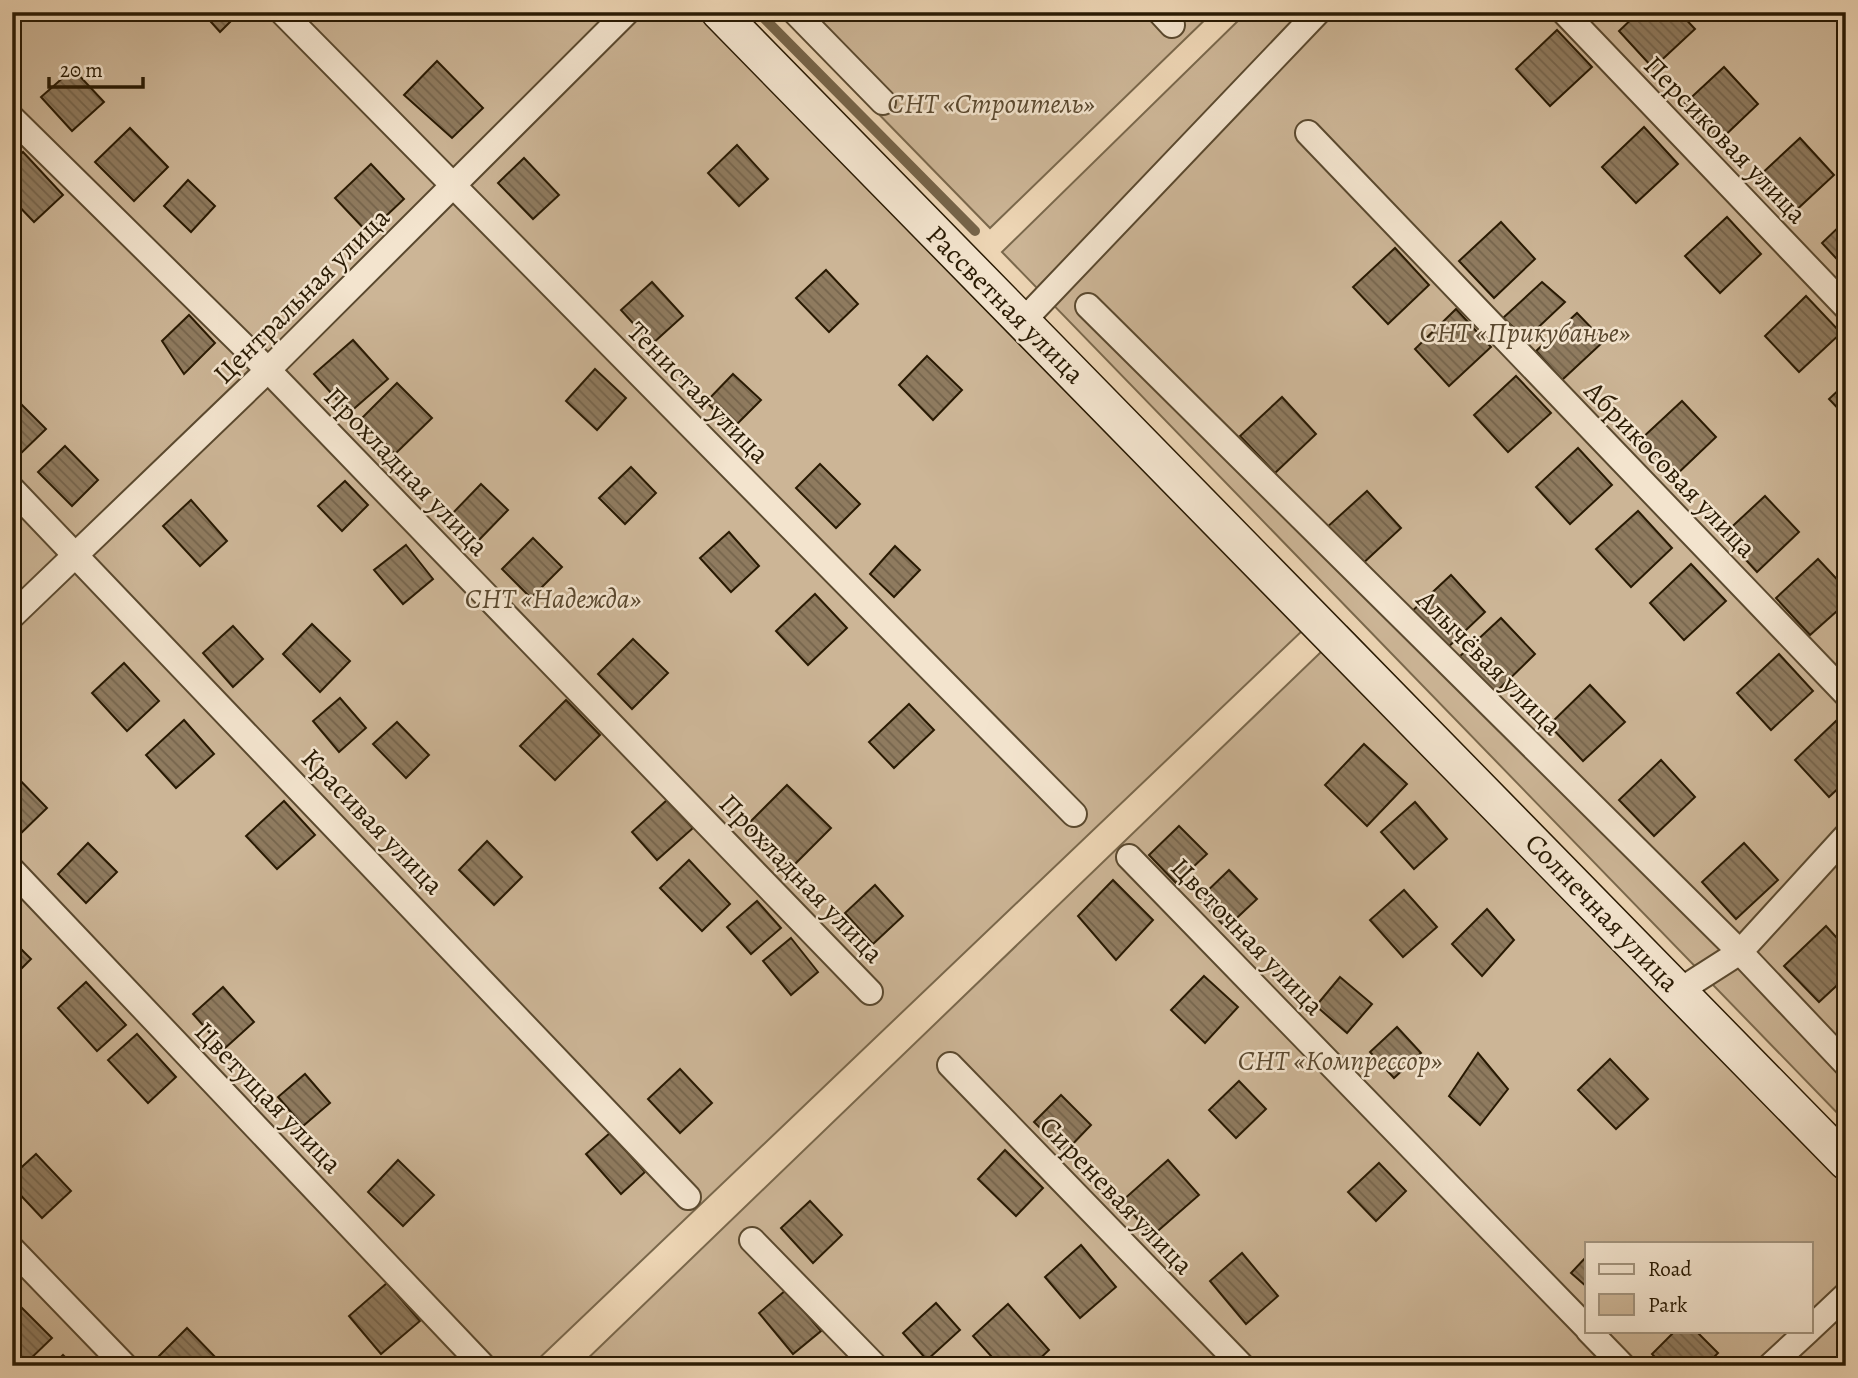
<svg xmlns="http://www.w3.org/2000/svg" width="1858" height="1378" font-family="Alegreya,serif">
	<defs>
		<pattern id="building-back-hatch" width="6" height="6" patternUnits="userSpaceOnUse" patternTransform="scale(1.75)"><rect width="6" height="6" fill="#8f7b5f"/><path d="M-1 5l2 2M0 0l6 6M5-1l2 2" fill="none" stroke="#75644c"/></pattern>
	</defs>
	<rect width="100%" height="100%" fill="#edd5b4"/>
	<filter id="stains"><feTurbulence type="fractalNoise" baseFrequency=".00286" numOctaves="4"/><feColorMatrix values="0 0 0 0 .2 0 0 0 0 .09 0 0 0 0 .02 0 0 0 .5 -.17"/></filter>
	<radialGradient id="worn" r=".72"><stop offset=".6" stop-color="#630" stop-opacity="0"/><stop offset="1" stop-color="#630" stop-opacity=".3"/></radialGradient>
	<g fill="#ccb596" stroke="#7a684c" stroke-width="2" fill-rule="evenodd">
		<polygon points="12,12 736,12 1324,610 531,1366 12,1366"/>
		<polygon points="779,12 1213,12 990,228"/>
		<polygon points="1247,12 1846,12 1846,1122 1002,252"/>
		<path d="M1347 627 1846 1142V1366H580ZM1587 1243H1811V1331H1587Z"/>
	</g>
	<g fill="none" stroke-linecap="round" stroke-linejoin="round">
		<polyline stroke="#766449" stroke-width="10" points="758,12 975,231"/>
	</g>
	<g fill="url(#building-back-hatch)" stroke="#291a03" stroke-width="2">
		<polygon points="202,12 240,12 220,32"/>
		<polygon points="1639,12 1679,12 1695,29 1653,68 1619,31"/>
		<polygon points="1557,30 1592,67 1550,106 1516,69"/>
		<polygon points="437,61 483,108 452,138 404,95"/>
		<polygon points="1724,67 1758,104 1717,143 1682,106"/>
		<polygon points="73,69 104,102 72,131 41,97"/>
		<polygon points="1644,127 1678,164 1636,203 1602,167"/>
		<polygon points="130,128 168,167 134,201 95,162"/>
		<polygon points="1800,138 1834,175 1792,214 1758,177"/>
		<polygon points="737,145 768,179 739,206 708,173"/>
		<polygon points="23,152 63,195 34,222 12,199 12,162"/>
		<polygon points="524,158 559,195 533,219 498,183"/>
		<polygon points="371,164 404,199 368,233 335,198"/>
		<polygon points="188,180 215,206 191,232 164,206"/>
		<polygon points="1727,217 1761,254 1720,293 1685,256"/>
		<polygon points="1846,220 1846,269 1822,243"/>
		<polygon points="1501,222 1535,259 1494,298 1459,261"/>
		<polygon points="1395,248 1429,285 1388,324 1353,287"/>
		<polygon points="826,270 858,304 829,332 796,298"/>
		<polygon points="652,282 683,316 652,344 621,310"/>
		<polygon points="1542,282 1565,302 1526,339 1503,318"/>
		<polygon points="1806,296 1841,333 1799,372 1765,336"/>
		<polygon points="1456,309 1491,347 1449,386 1415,349"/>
		<polygon points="1577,313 1604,341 1562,380 1536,351"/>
		<polygon points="189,315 215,343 184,374 162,341"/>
		<polygon points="353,340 388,379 349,413 314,374"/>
		<polygon points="927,356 962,390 933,420 899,385"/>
		<polygon points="595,369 626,398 597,430 566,401"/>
		<polygon points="733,374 761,400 733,428 706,402"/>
		<polygon points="1516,376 1551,413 1508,452 1474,415"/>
		<polygon points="397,383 432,418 395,454 361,419"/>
		<polygon points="1846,383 1846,417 1829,399"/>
		<polygon points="1282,397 1316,434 1275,473 1240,436"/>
		<polygon points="1682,401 1716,437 1675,476 1640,440"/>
		<polygon points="20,403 46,429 15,459 12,410"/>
		<polygon points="65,446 98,480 72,506 38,472"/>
		<polygon points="1578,448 1612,485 1570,524 1536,487"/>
		<polygon points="820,464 860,504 836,528 796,488"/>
		<polygon points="631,467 656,493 625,524 599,498"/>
		<polygon points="345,481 368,505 342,531 318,506"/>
		<polygon points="481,484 508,510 477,542 450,516"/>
		<polygon points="1367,491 1401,528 1359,567 1325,529"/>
		<polygon points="1765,496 1799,532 1757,572 1723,535"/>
		<polygon points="191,500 227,541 200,566 163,526"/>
		<polygon points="1638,511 1672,548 1631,587 1596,549"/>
		<polygon points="729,532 759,566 731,592 700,558"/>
		<polygon points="533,538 562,567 531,598 502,569"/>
		<polygon points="406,545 433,579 403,604 374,570"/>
		<polygon points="895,546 920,570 894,597 870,574"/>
		<polygon points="1818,559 1846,589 1846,603 1810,635 1776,598"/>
		<polygon points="1691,564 1726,601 1684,640 1650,603"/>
		<polygon points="1451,575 1485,612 1443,652 1409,614"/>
		<polygon points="815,594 847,628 808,665 776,631"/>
		<polygon points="1501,618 1535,654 1494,694 1459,657"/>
		<polygon points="312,624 350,661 320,692 283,654"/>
		<polygon points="233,626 263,659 233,687 203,653"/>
		<polygon points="633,639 668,673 632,709 598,674"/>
		<polygon points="1779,654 1813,691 1771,730 1737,693"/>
		<polygon points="124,663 159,701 127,731 92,693"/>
		<polygon points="1590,685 1625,722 1583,761 1549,725"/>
		<polygon points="340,698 366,728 339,752 313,721"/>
		<polygon points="566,700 600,735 555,780 520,746"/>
		<polygon points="909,704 934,730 894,768 869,742"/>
		<polygon points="184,720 214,754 176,788 146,755"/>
		<polygon points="1836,721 1846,731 1846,781 1829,797 1795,760"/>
		<polygon points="397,722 429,755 406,778 373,744"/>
		<polygon points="1364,744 1407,784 1367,826 1325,785"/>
		<polygon points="1661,760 1695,797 1654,836 1619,800"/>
		<polygon points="12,772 47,808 16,838 12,834"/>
		<polygon points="787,785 831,828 791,868 747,825"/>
		<polygon points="667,800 693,828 657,860 632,832"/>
		<polygon points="284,801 315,835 277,869 246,836"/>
		<polygon points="1415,802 1447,839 1414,869 1381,832"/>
		<polygon points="1179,826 1207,854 1176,883 1149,855"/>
		<polygon points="487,841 522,877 494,905 459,870"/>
		<polygon points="88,843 117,872 86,903 58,874"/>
		<polygon points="1744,843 1778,880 1736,919 1702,882"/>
		<polygon points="689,860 730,904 702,931 660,888"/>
		<polygon points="1229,870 1257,899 1226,928 1199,899"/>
		<polygon points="1113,880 1153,920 1116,960 1078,916"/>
		<polygon points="875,885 903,916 873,944 845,913"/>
		<polygon points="1404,890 1437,927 1403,957 1370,920"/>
		<polygon points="757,901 781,928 751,954 727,927"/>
		<polygon points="1487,909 1514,940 1482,976 1452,944"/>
		<polygon points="1826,926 1846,948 1846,977 1819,1002 1784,966"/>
		<polygon points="791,938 818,972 791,995 763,961"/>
		<polygon points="12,940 31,959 12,978"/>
		<polygon points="1204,976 1238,1007 1205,1043 1171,1010"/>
		<polygon points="1340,977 1372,1004 1347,1033 1316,1006"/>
		<polygon points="86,982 126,1025 97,1051 58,1008"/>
		<polygon points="223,987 254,1022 224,1049 193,1014"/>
		<polygon points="1397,1027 1421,1053 1394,1078 1370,1052"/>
		<polygon points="137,1034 176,1077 148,1103 108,1060"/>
		<polygon points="1478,1053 1508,1089 1480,1125 1449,1096"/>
		<polygon points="1610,1059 1648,1099 1616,1129 1578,1090"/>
		<polygon points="680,1069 712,1103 680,1133 648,1099"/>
		<polygon points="305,1074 330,1103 303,1126 278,1097"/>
		<polygon points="1239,1081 1266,1109 1236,1138 1209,1110"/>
		<polygon points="1061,1095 1091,1125 1065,1152 1034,1122"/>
		<polygon points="610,1133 645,1172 621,1194 586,1154"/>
		<polygon points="1005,1150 1043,1188 1016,1216 978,1179"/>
		<polygon points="36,1154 71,1191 42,1218 12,1186 12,1176"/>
		<polygon points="398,1160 434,1195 403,1226 368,1192"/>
		<polygon points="1168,1160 1199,1195 1152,1236 1122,1201"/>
		<polygon points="1379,1163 1406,1191 1376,1221 1348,1192"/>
		<polygon points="810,1201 842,1235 813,1263 781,1228"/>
		<polygon points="1081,1245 1116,1287 1080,1318 1045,1277"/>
		<polygon points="1242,1253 1278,1296 1246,1324 1210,1281"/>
		<polygon points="1587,1256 1587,1287 1571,1273"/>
		<polygon points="387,1283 420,1321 381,1354 349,1316"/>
		<polygon points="786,1290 821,1331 793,1354 759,1313"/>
		<polygon points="936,1303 960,1330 927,1360 903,1333"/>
		<polygon points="1008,1304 1049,1350 1032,1366 1000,1366 973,1336"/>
		<polygon points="21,1307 52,1338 23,1366 12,1357 12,1315"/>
		<polygon points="187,1328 218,1360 212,1366 167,1366 158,1357"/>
		<polygon points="1675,1331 1696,1331 1718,1353 1705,1366 1663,1366 1652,1354"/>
		<polygon points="63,1355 74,1366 52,1366"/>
	</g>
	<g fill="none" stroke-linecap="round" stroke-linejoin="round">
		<g stroke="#5a492f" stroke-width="28">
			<g id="street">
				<polyline points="282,12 1074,814"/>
				<polyline points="795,12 883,102"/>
				<polyline points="1160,12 1172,25"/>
				<polyline points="1564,12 1846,307"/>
				<polyline points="12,118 268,370 870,992"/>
				<polyline points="1308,133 1846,694"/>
				<polyline points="1088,306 1740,952 1846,1064"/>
				<polyline points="1023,321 1318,12"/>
				<polyline points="12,489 688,1197"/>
				<polyline points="12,616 268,370 627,12"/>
				<polyline points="1129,857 1587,1328"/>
				<polyline points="12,870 483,1366"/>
				<polyline points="1679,991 1740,952 1846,836"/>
				<polyline points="950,1065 1242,1366"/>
				<polyline points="752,1240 875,1366"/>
				<polyline points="12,1249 125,1366"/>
				<polyline points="1811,1328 1846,1295"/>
				<polyline points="1589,1331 1623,1366"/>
				<polyline points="1770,1366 1808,1331"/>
			</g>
		</g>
		<g stroke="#291a03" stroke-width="38">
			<polyline id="secondary" points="719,12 1846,1162"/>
		</g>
		<use href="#street" stroke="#f3e4ce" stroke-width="24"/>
		<use href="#secondary" stroke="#f3e4ce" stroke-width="35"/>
	</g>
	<g text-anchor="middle" stroke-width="5" stroke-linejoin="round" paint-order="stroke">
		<g font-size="28" font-style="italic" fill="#5a482f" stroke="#f3e4ce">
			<text x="991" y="113">СНТ «Строитель»</text>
			<text x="1525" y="342">СНТ «Прикубанье»</text>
			<text x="553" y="608">СНТ «Надежда»</text>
			<text x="1340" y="1070">СНТ «Компрессор»</text>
		</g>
		<g font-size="28" fill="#291a03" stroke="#f3e4ce">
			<text transform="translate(1726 139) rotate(46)" y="10">Персиковая улица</text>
			<text transform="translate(301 295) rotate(-45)" y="10">Центральная улица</text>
			<text transform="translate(1006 304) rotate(45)" y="10">Рассветная улица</text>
			<text transform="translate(699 392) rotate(45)" y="10">Тенистая улица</text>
			<text transform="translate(1671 469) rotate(46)" y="10">Абрикосовая улица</text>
			<text transform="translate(407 471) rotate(46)" y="10">Прохладная улица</text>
			<text transform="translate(1490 662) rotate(45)" y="10">Алычёвая улица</text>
			<text transform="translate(373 821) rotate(46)" y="10">Красивая улица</text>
			<text transform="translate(802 878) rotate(46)" y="10">Прохладная улица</text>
			<text transform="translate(1603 912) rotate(46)" y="10">Солнечная улица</text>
			<text transform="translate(1248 936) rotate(46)" y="10">Цветочная улица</text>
			<text transform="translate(269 1097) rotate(46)" y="10">Цветущая улица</text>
			<text transform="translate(1117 1195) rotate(46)" y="10">Сиреневая улица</text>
		</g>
	</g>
	<rect width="1858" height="1378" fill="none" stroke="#edd5b4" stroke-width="42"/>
	<rect x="14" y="14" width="1830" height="1350" fill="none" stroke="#291a03" stroke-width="3.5"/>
	<rect x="21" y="21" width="1816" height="1336" fill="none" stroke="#291a03" stroke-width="2"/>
	<rect x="1585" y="1242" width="228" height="91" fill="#f3e4ce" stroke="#a2937d" stroke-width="2"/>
	<rect x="1599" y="1264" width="35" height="10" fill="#f3e4ce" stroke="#a2937d" stroke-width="2"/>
	<text x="1648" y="1276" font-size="21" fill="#291a03">Road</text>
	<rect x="1599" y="1294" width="35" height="21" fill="#ccb596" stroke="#a2937d" stroke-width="2"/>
	<text x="1648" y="1312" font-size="21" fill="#291a03">Park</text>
	<path d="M49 77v10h94v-10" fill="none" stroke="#291a03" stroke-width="3.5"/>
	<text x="60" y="77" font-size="21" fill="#291a03" stroke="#f3e4ce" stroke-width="5" paint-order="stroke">20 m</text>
	<rect width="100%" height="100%" filter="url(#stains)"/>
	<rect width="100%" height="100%" fill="url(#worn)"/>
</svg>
